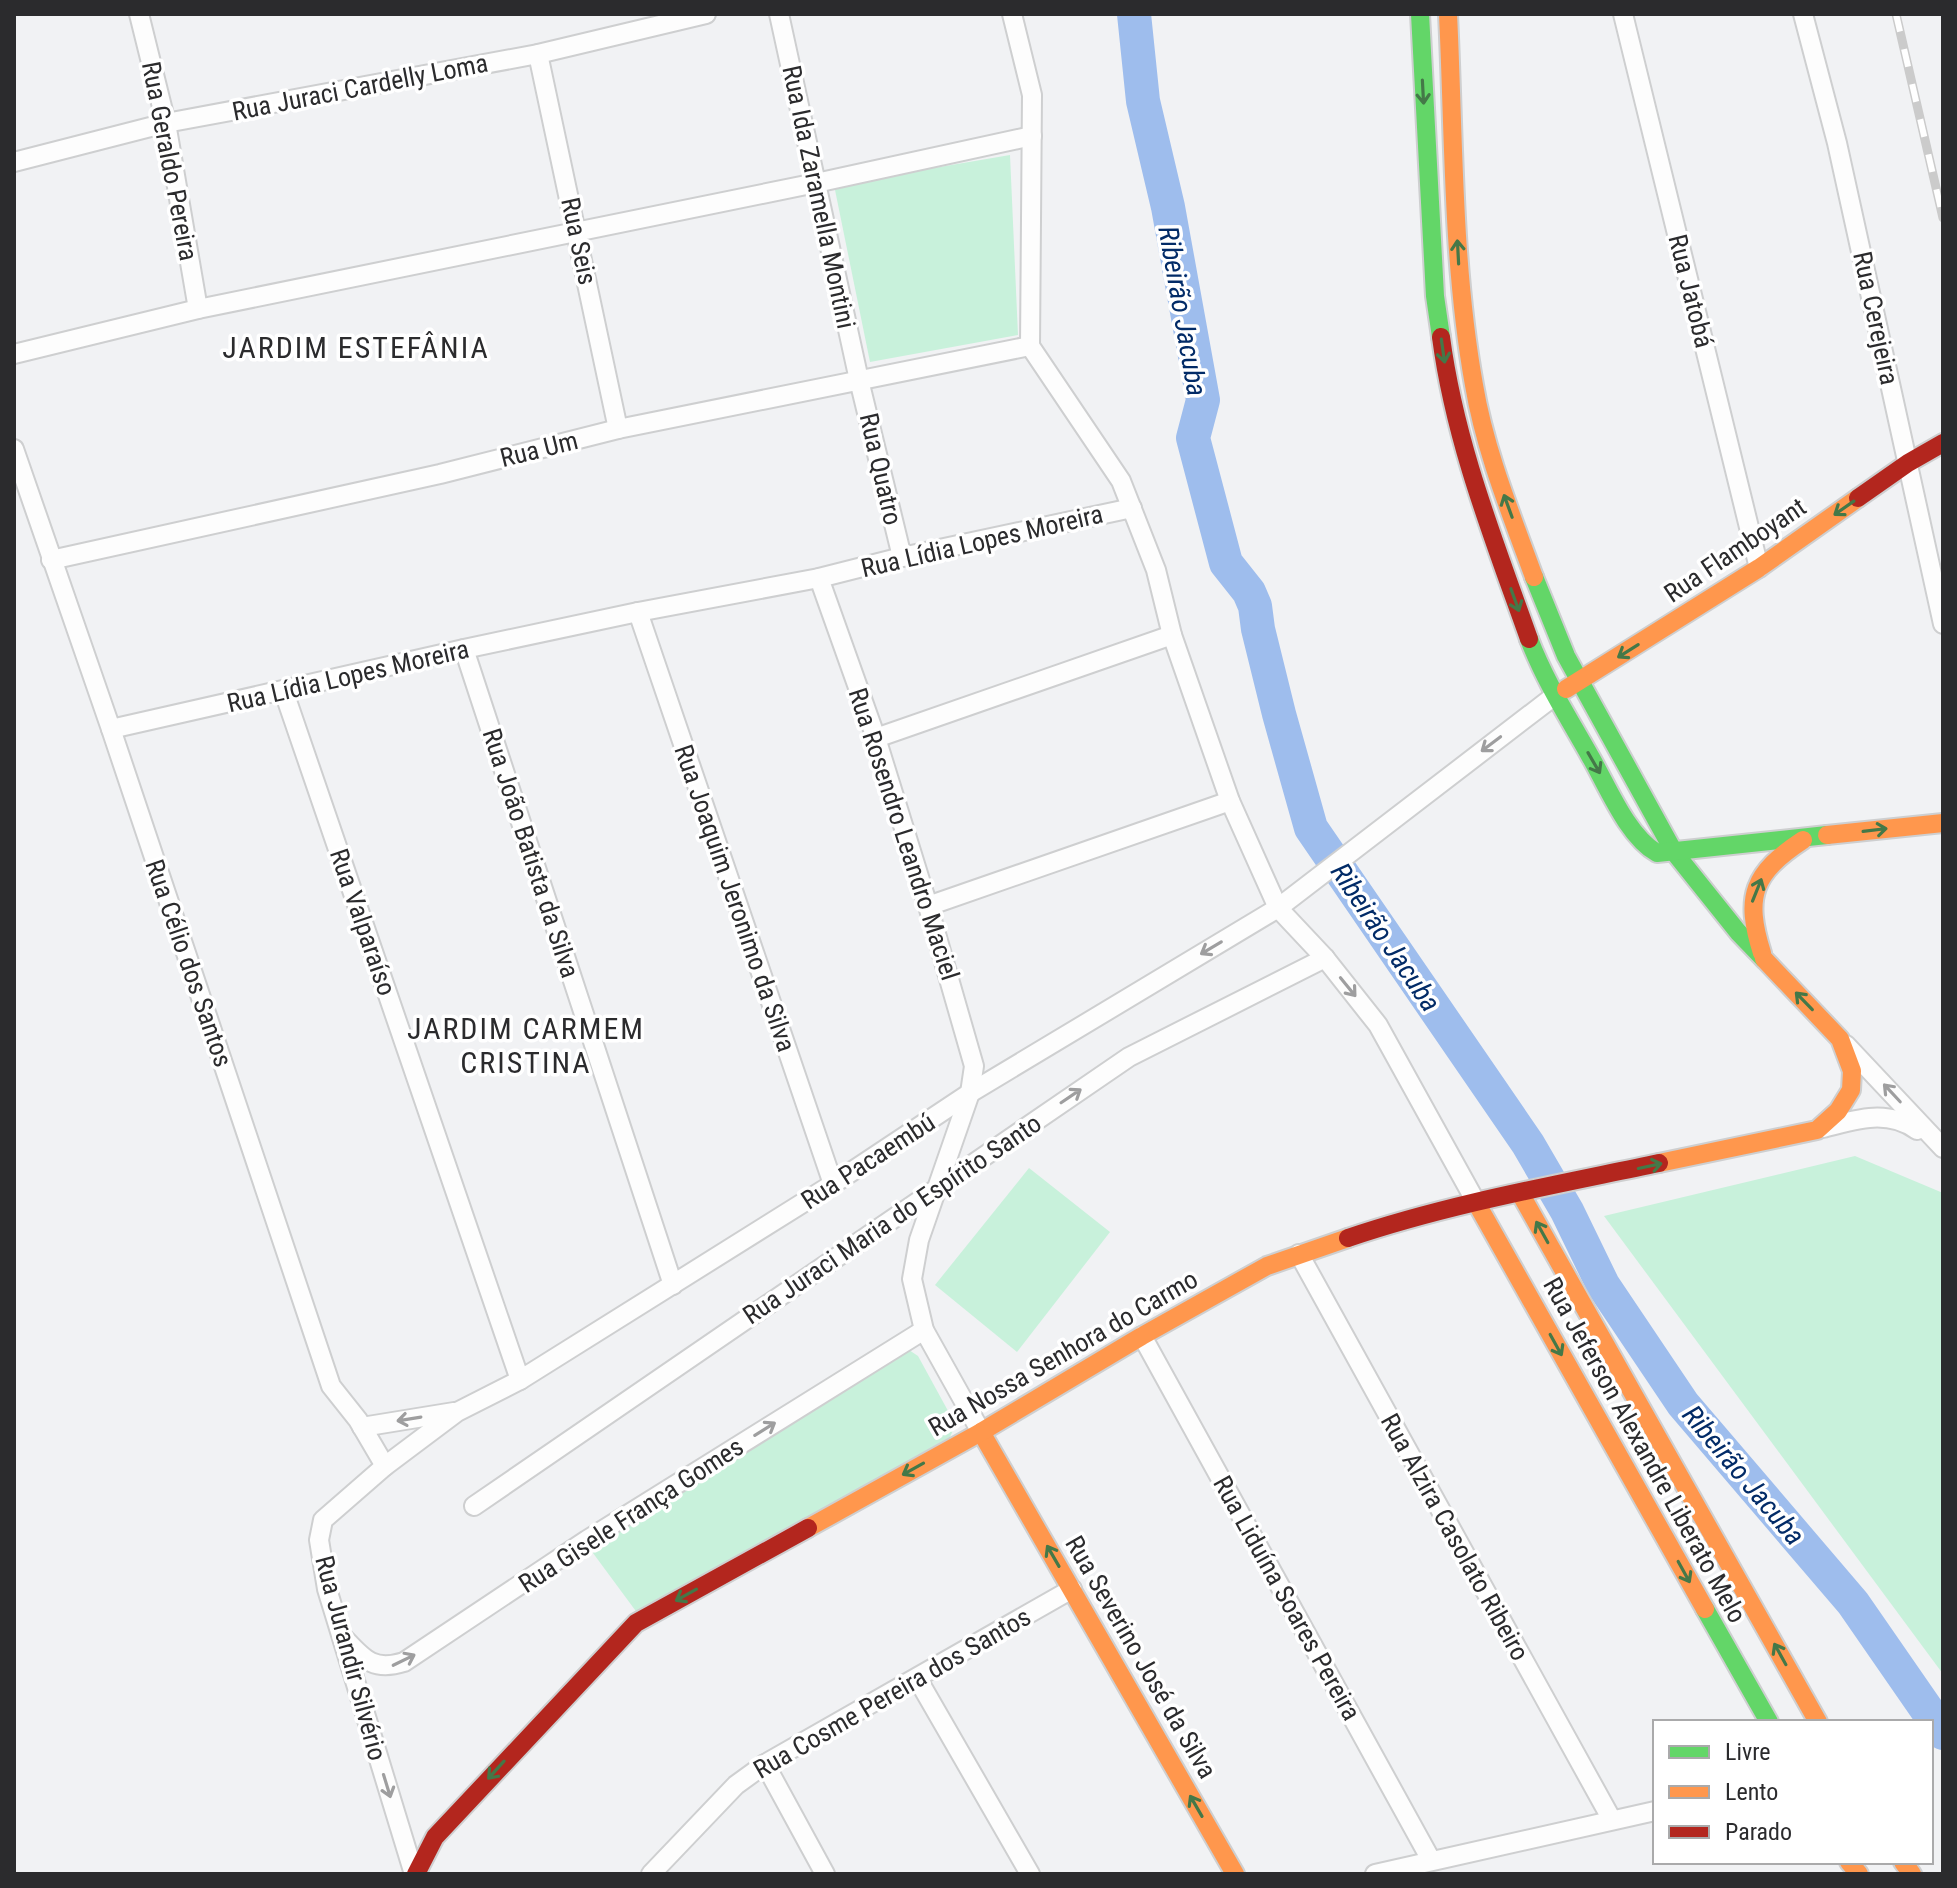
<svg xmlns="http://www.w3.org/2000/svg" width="1957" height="1888" font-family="'Roboto Condensed',sans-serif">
	<rect width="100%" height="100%" fill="#f1f2f4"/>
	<g fill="#c8f1db">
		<polygon points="1010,155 1018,335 870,362 834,185"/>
		<polygon points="1855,1156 1943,1193 1943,1674 1604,1216"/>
		<polygon points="1029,1168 1110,1232 1017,1352 935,1285"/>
		<polygon points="909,1350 918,1356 953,1420 955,1426 950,1437 638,1614 590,1549"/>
	</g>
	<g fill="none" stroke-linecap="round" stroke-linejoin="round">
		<polyline stroke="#9ebded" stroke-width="34" points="1134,14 1143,101 1168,207 1203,400 1193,438 1226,563 1249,592 1255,606 1258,629 1279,714 1311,828 1528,1144 1567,1211 1603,1285 1683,1404 1853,1603 1943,1733"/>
		<g stroke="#cecfd0" stroke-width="22">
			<g id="street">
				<polyline points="139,14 166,123 198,309"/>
				<polyline points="779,14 859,380 902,557"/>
				<polyline points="1012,14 1032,95 1030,346 1121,481 1156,570 1172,635 1230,801 1278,908 1325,958 1378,1025 1477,1204"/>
				<polyline points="1623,14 1759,568"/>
				<polyline points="1803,14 1837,143 1943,624"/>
				<polyline points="538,54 618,429"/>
				<polyline points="14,162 166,123 538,54 706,14"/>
				<polyline points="14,354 198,309 816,183 1032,136"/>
				<polyline points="14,449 111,729 331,1386 358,1420 385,1466"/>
				<polyline points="51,560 440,474 618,429 1030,346"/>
				<polyline points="819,578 876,738 928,906 974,1066 970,1093 919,1240 912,1279 924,1330 981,1432"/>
				<polyline points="638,612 833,1184"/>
				<polyline points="464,649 673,1285"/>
				<polyline points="284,692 520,1380"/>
				<polyline points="111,729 464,649 638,612 819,578 902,557 1132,508"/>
				<polyline points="876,738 1172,635"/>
				<polyline points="928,906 1230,801"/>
				<polyline points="1846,1045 1943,1148"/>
				<path d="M1823 1128C1856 1119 1888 1109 1917 1130"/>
				<polyline points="1299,1254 1612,1820"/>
				<polyline points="1142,1336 1431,1860"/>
				<polyline points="362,1427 454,1412"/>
				<polyline points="474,1506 1129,1057 1325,958"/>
				<path d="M342 1636C363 1658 372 1672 404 1662L587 1540 924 1330"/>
				<polyline points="917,1678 1030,1874"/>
				<polyline points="765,1764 825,1874"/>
				<polyline points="414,1874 327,1589 319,1540 323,1520 385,1466 457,1412 520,1380 833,1184 970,1093 1278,908 1553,697"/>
				<polyline points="651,1874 736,1785 765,1764 1072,1589"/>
				<polyline points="1375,1874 1655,1811"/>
			</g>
		</g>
		<g stroke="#cecfd0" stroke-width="22">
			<g id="fast">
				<polyline points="1420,14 1435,296 1441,337"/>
				<polyline points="1534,577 1566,656 1674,852 1738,932 1764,959"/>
				<path d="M1529 639C1545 681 1568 717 1590 756 1607 785 1627 836 1657 853L1827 835"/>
				<polyline points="1705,1609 1769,1722"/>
			</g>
		</g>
		<g stroke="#cecfd0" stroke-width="22">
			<g id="slow">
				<path d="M1448 14C1454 137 1452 263 1474 385 1485 451 1511 514 1534 577"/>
				<polyline points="1566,689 1759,568 1858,498"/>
				<polyline points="1827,835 1943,823"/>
				<path d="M1762 953C1744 896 1753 873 1803 840"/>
				<polyline points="1659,1163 1817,1130 1838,1111 1851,1090 1852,1071 1840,1039 1764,959"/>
				<polyline points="1520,1193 1818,1722"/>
				<polyline points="1477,1204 1705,1609"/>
				<polyline points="981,1432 1235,1874"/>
				<polyline points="808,1528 981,1432 1142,1336 1267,1266 1348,1238"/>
				<polyline points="1849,1862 1859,1874"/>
				<polyline points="1903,1862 1912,1874"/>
			</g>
		</g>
		<g stroke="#cecfd0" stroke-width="22">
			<g id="jam">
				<path d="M1441 337C1455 443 1494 540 1529 639"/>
				<polyline points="1858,498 1908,463 1943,443"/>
				<path d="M1348 1238C1448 1204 1555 1185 1659 1163"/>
				<polyline points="416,1874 435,1837 636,1623 808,1528"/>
			</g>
		</g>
		<use href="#street" stroke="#fdfdfd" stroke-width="18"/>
		<use href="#fast" stroke="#63d668" stroke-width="18"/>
		<use href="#slow" stroke="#ff974d" stroke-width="18"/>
		<use href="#jam" stroke="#b3261e" stroke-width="18"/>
		<g stroke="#cbcbcb" stroke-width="9">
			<polyline id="rail" points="1896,14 1943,218"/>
		</g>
		<use href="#rail" stroke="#fff" stroke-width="6" stroke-dasharray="18" stroke-linecap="butt"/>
	</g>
	<defs><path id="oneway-shaft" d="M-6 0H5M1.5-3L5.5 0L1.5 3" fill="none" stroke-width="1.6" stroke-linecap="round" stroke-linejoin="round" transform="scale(2)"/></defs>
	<g stroke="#447848">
		<use href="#oneway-shaft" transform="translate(1423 92) rotate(87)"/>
		<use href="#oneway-shaft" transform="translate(1458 252) rotate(-93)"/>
		<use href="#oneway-shaft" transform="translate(1443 351) rotate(82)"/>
		<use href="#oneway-shaft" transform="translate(1508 506) rotate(-110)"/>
		<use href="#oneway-shaft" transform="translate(1844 508) rotate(145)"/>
		<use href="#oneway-shaft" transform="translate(1515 600) rotate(70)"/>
		<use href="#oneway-shaft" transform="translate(1628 651) rotate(148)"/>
		<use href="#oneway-shaft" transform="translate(1594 763) rotate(60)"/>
		<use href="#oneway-shaft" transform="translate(1875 830) rotate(-7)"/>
		<use href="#oneway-shaft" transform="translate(1757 890) rotate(-68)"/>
		<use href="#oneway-shaft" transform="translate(1804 1001) rotate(-134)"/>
		<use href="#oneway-shaft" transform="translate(1650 1166) rotate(-12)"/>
		<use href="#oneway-shaft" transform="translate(1542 1232) rotate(-119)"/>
		<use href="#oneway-shaft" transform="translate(1556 1345) rotate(61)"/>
		<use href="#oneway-shaft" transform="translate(913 1469) rotate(151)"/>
		<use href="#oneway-shaft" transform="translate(1053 1556) rotate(-120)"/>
		<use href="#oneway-shaft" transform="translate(1684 1572) rotate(61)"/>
		<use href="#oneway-shaft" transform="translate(686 1595) rotate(151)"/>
		<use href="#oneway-shaft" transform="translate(1780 1654) rotate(-119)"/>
		<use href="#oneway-shaft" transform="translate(496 1770) rotate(132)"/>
		<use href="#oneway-shaft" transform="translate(1196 1806) rotate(-120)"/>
	</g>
	<g stroke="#9e9e9f">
		<use href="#oneway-shaft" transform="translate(1491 744) rotate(143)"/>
		<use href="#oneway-shaft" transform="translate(1211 948) rotate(149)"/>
		<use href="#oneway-shaft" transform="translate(1348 987) rotate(51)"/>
		<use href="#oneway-shaft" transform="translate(1892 1093) rotate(-133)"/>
		<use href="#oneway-shaft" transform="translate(1071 1096) rotate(-34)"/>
		<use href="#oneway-shaft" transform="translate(409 1419) rotate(171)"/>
		<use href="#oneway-shaft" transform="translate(765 1429) rotate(-32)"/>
		<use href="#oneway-shaft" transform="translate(404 1660) rotate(-26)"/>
		<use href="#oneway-shaft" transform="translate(387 1786) rotate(73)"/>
	</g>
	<g text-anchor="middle" stroke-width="7" stroke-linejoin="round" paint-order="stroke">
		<g font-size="26" fill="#2b2b2d" stroke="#fff">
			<text transform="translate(360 87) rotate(-11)" y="9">Rua Juraci Cardelly Loma</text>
			<text transform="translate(170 161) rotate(79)" y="9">Rua Geraldo Pereira</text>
			<text transform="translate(819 197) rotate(78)" y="9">Rua Ida Zaramella Montini</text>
			<text transform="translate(579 241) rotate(78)" y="9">Rua Seis</text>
			<text transform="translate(1691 291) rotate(76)" y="9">Rua Jatobá</text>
			<text transform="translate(1876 318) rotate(78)" y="9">Rua Cerejeira</text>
			<text transform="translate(539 449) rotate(-14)" y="9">Rua Um</text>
			<text transform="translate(881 469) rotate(77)" y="9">Rua Quatro</text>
			<text transform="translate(982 541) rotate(-13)" y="9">Rua Lídia Lopes Moreira</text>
			<text transform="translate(1735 550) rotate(-34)" y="9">Rua Flamboyant</text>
			<text transform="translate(348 676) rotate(-13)" y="9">Rua Lídia Lopes Moreira</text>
			<text transform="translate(904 834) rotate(72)" y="9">Rua Rosendro Leandro Maciel</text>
			<text transform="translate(531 853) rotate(72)" y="9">Rua João Batista da Silva</text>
			<text transform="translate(735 898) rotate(71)" y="9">Rua Joaquim Jeronimo da Silva</text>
			<text transform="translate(363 922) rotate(71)" y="9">Rua Valparaíso</text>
			<text transform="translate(189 963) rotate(71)" y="9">Rua Célio dos Santos</text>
			<text transform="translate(868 1161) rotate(-33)" y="9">Rua Pacaembú</text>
			<text transform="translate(892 1219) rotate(-34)" y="9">Rua Juraci Maria do Espírito Santo</text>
			<text transform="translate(1063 1353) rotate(-30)" y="9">Rua Nossa Senhora do Carmo</text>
			<text transform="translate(1645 1450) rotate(61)" y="9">Rua Jeferson Alexandre Liberato Melo</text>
			<text transform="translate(631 1515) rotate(-33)" y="9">Rua Gisele França Gomes</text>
			<text transform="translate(1455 1537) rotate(61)" y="9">Rua Alzira Casolato Ribeiro</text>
			<text transform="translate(1287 1598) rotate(61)" y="9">Rua Liduína Soares Pereira</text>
			<text transform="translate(1141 1657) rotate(60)" y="9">Rua Severino José da Silva</text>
			<text transform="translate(351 1658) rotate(75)" y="9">Rua Jurandir Silvério</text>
			<text transform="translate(892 1693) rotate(-30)" y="9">Rua Cosme Pereira dos Santos</text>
		</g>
		<g font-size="28" font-style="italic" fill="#022b67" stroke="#fff">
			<text transform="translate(1183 311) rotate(80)" y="10">Ribeirão Jacuba</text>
			<text transform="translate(1386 937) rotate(56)" y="10">Ribeirão Jacuba</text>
			<text transform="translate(1744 1475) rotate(50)" y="10">Ribeirão Jacuba</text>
		</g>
		<g font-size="30" letter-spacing="2" fill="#2b2b2d" stroke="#fff">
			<text x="356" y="358">JARDIM ESTEFÂNIA</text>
			<text x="526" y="1039">JARDIM CARMEM<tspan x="526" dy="34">CRISTINA</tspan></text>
		</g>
	</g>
	<rect width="1957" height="1888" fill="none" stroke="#2b2b2d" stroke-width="32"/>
	<rect x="1653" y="1720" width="280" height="144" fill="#ffffff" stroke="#aaaaab" stroke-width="2"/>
	<rect x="1669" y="1746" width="40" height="12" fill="#63d668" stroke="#aaaaab" stroke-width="2"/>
	<text x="1725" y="1760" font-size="24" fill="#2b2b2d">Livre</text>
	<rect x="1669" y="1786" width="40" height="12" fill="#ff974d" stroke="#aaaaab" stroke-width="2"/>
	<text x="1725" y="1800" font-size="24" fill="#2b2b2d">Lento</text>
	<rect x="1669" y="1826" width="40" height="12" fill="#b3261e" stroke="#aaaaab" stroke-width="2"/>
	<text x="1725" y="1840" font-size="24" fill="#2b2b2d">Parado</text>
</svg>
